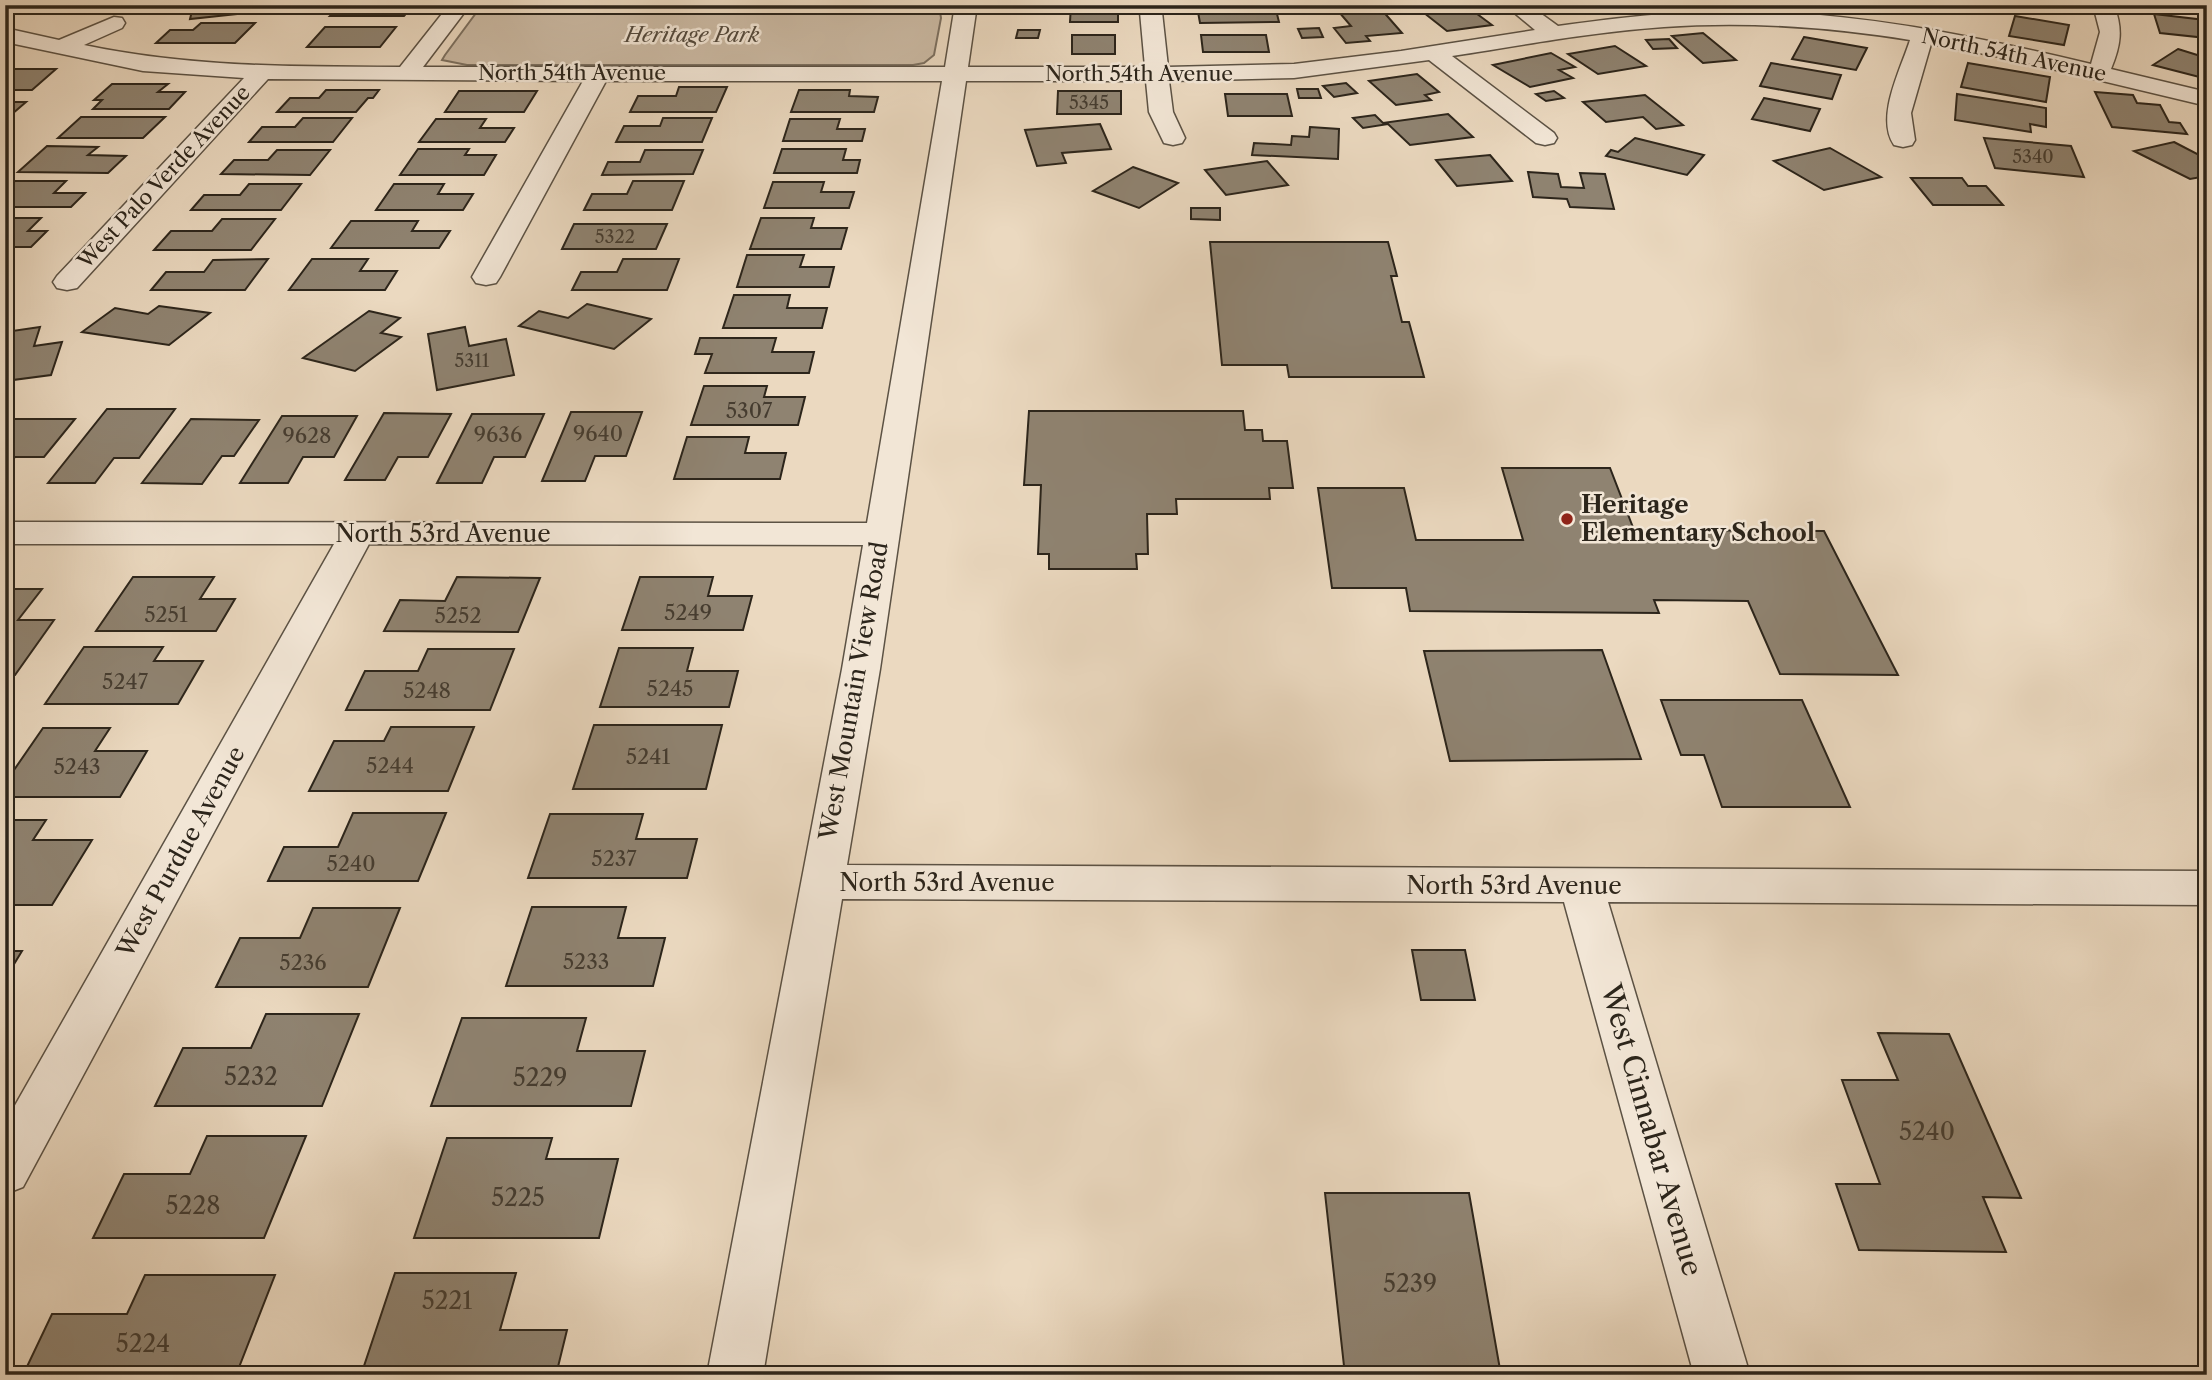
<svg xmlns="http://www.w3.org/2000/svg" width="2212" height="1380" font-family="'Libre Caslon Text',serif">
	<rect width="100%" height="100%" fill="#ebd9c0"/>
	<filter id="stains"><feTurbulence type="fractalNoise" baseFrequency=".00286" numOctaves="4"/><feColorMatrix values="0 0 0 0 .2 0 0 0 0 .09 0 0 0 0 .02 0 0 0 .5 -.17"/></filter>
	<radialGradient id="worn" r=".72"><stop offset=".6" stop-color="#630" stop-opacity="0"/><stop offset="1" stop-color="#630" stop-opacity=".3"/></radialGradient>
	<polygon fill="#cbbaa4" stroke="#7c7060" stroke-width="2" points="482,5 939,5 941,18 934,55 924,63 913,65 467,65 442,60 445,55"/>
	<g fill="#8f8371" stroke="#2c251b" stroke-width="2">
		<polygon points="24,5 55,5 49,10 17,10"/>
		<polygon points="211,5 274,5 274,10 190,19 193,7"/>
		<polygon points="341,5 388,5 413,6 404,16 330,16"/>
		<polygon points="1071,5 1118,5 1118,22 1070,22"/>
		<polygon points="1449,5 1465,5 1492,25 1447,31 1419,9"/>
		<polygon points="1555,5 1618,5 1619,7 1560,11"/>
		<polygon points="1842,5 1891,5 1895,9 1845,9"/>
		<polygon points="1233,6 1275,6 1279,22 1200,23 1198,12 1234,11"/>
		<polygon points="1381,9 1402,33 1366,36 1370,41 1346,43 1334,28 1351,26 1339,12"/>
		<polygon points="2154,14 2205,20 2207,38 2160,33"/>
		<polygon points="2015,16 2069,25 2064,45 2009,36"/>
		<polygon points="201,23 255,23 235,43 156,43 170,30 193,30"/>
		<polygon points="325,27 396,27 380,47 307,47"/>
		<polygon points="1319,28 1323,37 1302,38 1298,29"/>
		<polygon points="1018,30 1040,30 1038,38 1016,38"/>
		<polygon points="1703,33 1736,60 1703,63 1672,36"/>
		<rect x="1072" y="35" width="43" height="19"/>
		<polygon points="1201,35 1266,35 1269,52 1203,52"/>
		<polygon points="1804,37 1867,48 1856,70 1792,59"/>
		<polygon points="1669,39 1677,48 1653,49 1646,40"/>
		<polygon points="1615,46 1646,66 1598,74 1568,54"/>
		<polygon points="2178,49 2207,58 2207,79 2153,65"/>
		<polygon points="1551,53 1575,67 1559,70 1573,78 1530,87 1493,65"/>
		<polygon points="1771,63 1841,75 1832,99 1760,86"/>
		<polygon points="1968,63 2050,77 2046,102 1961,87"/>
		<polygon points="5,69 56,69 32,90 5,90"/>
		<polygon points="1417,74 1439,92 1425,95 1431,100 1396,105 1369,81"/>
		<polygon points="1346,83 1357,93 1334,97 1323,86"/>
		<polygon points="112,84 168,84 158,92 185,92 169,109 93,109 102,100 94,100"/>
		<polygon points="679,87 727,87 716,112 630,112 638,96 676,96"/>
		<polygon points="1297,89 1318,89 1321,98 1299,98"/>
		<polygon points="326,90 379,90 373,98 368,98 356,112 277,112 290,98 319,98"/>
		<polygon points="799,90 850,90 849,96 878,97 874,112 791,112"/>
		<polygon points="459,91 537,91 524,112 445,112"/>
		<polygon points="1058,91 1121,91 1121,114 1057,114"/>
		<polygon points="1554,91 1564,98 1546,101 1536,94"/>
		<polygon points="2095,92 2133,95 2137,103 2160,105 2169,122 2180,123 2187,134 2112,127"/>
		<polygon points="1225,94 1287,94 1292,116 1228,116"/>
		<polygon points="1957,94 2046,108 2046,127 2030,124 2031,132 1955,120"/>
		<polygon points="1645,95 1683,125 1656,129 1643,117 1606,122 1583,102"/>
		<polygon points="1764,98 1820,109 1810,131 1752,119"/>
		<polygon points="5,102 26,102 5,120"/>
		<polygon points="1448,114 1473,137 1410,145 1388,124 1363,128 1353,118 1375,115 1383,123"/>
		<polygon points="81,117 165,117 143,138 58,138"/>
		<polygon points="303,118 352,118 333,142 249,142 262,127 295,127"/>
		<polygon points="663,118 712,118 702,142 616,142 624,126 660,126"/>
		<polygon points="436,119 486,119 480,128 514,128 505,142 419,142"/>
		<polygon points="790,119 840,119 837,129 865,129 862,141 783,141"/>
		<polygon points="1100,124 1111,149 1062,153 1066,163 1037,166 1025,130"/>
		<polygon points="1310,127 1339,129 1338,159 1252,155 1254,143 1291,145 1292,136 1309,137"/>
		<polygon points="1635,138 1704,155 1687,175 1606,156 1611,150 1618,152"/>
		<polygon points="1984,138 2071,146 2084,177 1995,168"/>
		<polygon points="2174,142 2207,159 2207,176 2190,179 2134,151"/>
		<polygon points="47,146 98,147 88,155 126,156 108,173 18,172"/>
		<polygon points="1830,148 1881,177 1824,190 1774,161"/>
		<polygon points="418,149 469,149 465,155 496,155 484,175 400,175"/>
		<polygon points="782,149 846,149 843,160 860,160 857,173 774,173"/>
		<polygon points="277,150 330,150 310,175 221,174 234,160 268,160"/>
		<polygon points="645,150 703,150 693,174 602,175 608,162 640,162"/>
		<polygon points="1490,155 1512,181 1457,186 1436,160"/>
		<polygon points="1267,161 1288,185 1226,195 1205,170"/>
		<polygon points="1133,167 1178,183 1139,208 1093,191"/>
		<polygon points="1528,172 1558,174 1561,187 1584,188 1580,173 1605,174 1614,209 1570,207 1567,199 1533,197"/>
		<polygon points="1911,178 1962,178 1968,186 1986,186 2003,205 1933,205"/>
		<polygon points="15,181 66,181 54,193 85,193 71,207 5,207 5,190"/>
		<polygon points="633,181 684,181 672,210 584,210 592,194 627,194"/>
		<polygon points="773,182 824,182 821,192 854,192 849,208 764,208"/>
		<polygon points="249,184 301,184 281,210 191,210 204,195 240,195"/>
		<polygon points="394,184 444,184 438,194 473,194 463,210 376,210"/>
		<polygon points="1191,208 1220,208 1220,220 1191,219"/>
		<polygon points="5,218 41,218 28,231 47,231 31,247 5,247"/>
		<polygon points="761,218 814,218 811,228 847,228 841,249 750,249"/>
		<polygon points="222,219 275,219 251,250 154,250 171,231 212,231"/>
		<polygon points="351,221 418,221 412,231 450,231 439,248 331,248"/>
		<polygon points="574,224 667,224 656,249 562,249"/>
		<polygon points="1210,242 1388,242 1397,276 1391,276 1402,322 1409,322 1424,377 1289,377 1287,365 1222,365"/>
		<polygon points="747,255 804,255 800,267 834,267 829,287 737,287"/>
		<polygon points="268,259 245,290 151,290 166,272 204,272 213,260"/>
		<polygon points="312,259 368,259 360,271 397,271 385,290 289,290"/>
		<polygon points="623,259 679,259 667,290 572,290 581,272 617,272"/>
		<polygon points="734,295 790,295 787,308 827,308 822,328 723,328"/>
		<polygon points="587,304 651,319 614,349 519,326 539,311 568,318"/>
		<polygon points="159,306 210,313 169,345 82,332 115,308 148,314"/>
		<polygon points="369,311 400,318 381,333 401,337 355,371 303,358"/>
		<polygon points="40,327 34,346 62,342 51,375 5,381 5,332"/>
		<polygon points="465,327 469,346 506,339 514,375 437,390 428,334"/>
		<polygon points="700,338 776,338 772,352 814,352 809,373 705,373 712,354 695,354"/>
		<polygon points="704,386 767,386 764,397 805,397 798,425 691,425"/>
		<polygon points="107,409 175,409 139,458 114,458 95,483 48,483"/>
		<polygon points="1029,411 1243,411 1245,430 1262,430 1263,441 1287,441 1293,488 1269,488 1270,499 1176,499 1177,514 1147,514 1148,554 1136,554 1137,569 1049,569 1049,554 1038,554 1041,485 1024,485"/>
		<polygon points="571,412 642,412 626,456 595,456 585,481 542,481"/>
		<polygon points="384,413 451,414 428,457 398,457 385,480 345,480"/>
		<polygon points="472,414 544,414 525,457 494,457 482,483 437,483"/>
		<polygon points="282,416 357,416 334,457 303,457 288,483 240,483"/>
		<polygon points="5,419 75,419 44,457 15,457 5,468"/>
		<polygon points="191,419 259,420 234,456 222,456 202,484 142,483"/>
		<polygon points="687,437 749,437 745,453 786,453 780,479 674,479"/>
		<polygon points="1502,468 1610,468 1634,530 1824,531 1898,675 1780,674 1748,601 1654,600 1659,613 1410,611 1406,588 1332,588 1318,488 1404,488 1416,540 1523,540"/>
		<polygon points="133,577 214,577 200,599 235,599 216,631 96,631"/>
		<polygon points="457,577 540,578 518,632 384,631 400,600 445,601"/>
		<polygon points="640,577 713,577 708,596 752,596 743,630 622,630"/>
		<polygon points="5,589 42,589 18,620 54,620 15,675 5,675"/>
		<polygon points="84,647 163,647 154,661 203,661 178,704 45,704"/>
		<polygon points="619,648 693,648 687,671 738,671 729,707 600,707"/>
		<polygon points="428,649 514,649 490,710 346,710 365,671 418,671"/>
		<polygon points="1602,650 1641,759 1450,761 1424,651"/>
		<polygon points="1661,700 1802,700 1850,807 1722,807 1704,755 1681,755"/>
		<polygon points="594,725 722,725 706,789 573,789"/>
		<polygon points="391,727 474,727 448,791 309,791 334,741 384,741"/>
		<polygon points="43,728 110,728 95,751 147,751 120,797 5,797 5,783"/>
		<polygon points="353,813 446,813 418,881 268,881 284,847 338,847"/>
		<polygon points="550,814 643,814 636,839 697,839 687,878 528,878"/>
		<polygon points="5,820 46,820 33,840 92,840 52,905 5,905"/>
		<polygon points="532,907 626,907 618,938 665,938 653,986 506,986"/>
		<polygon points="313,908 400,908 368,987 216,987 240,938 300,938"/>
		<polygon points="1412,950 1465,950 1475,1000 1421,1000"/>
		<polygon points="5,951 22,951 5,979"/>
		<polygon points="266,1014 359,1014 322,1106 155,1106 183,1048 251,1048"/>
		<polygon points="462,1018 586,1018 577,1051 645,1051 631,1106 431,1106"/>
		<polygon points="1878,1033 1949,1034 2021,1198 1983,1197 2006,1252 1859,1250 1836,1184 1880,1184 1842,1080 1898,1080"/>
		<polygon points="207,1136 306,1136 264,1238 93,1238 124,1174 190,1174"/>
		<polygon points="447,1138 552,1138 546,1159 618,1159 599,1238 414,1238"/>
		<polygon points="1325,1193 1469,1193 1501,1375 1345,1375"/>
		<polygon points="395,1273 516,1273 500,1330 567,1330 556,1375 361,1375"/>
		<polygon points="145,1275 275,1275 236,1375 23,1375 52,1314 127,1314"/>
	</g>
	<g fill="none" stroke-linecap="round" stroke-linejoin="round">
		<g stroke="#5c5244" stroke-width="3">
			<path id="minor" d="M449 5H470L423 67H945L955 5H977L968 67H1145L1140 12 1142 5H1164L1162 12 1168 67 1294 64 1401 51 1535 30 1505 5H1529L1558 26C1616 18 1674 11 1733 11 1854 11 1974 36 2091 64L2100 32 2093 5H2114C2123 29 2121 45 2111 69L2207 92V106L2006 58 1931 44 1911 113 1915 140 1912 145 1903 147 1894 145C1875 117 1901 69 1910 40 1829 27 1747 21 1664 27 1593 32 1523 45 1452 56L1554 133 1557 138 1554 143 1545 145 1536 143 1429 60 1294 78 1169 81 1173 112 1185 138 1182 143 1173 145 1164 143 1149 112 1146 81H966L880 669 847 865 2207 871V905L1608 902 1750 1375H1694L1564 902 842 899 763 1375H707L842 669 863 545 369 544 23 1187 5 1194V1123L334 544H5V522L867 523 942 81H606L500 277 496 283 486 285 476 283 472 277 583 81 268 79 77 288 67 290 57 288 53 282 57 276 244 78 143 71 5 42V28L59 40 114 17 122 18 125 23 122 28 84 45C188 67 294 67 400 67Z"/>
		</g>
		<use href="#minor" fill="#f2e6d6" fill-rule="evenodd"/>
	</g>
	<circle fill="#8f2418" stroke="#f2e6d6" stroke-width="2.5" cx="1567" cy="519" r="7"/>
	<g text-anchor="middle" stroke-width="5" stroke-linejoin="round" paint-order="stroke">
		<g font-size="18" fill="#453c30">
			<text x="1089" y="109">5345</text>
			<text x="2033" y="163">5340</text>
			<text x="615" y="243">5322</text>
			<text x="472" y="367">5311</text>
		</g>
		<g font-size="21" font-style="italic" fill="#544a3d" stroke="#f2e6d6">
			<text x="692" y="42">Heritage Park</text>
		</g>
		<g font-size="21" fill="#2c251b" stroke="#f2e6d6">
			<text transform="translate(2014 55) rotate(12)" y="7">North 54th Avenue</text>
			<text x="572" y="80">North 54th Avenue</text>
			<text x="1139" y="81">North 54th Avenue</text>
			<text transform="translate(164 177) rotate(-47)" y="7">West Palo Verde Avenue</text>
		</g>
		<g font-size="21" fill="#453c30">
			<text x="749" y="418">5307</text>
			<text x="598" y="441">9640</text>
			<text x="498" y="442">9636</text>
			<text x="307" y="443">9628</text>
			<text x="688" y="620">5249</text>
			<text x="166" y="622">5251</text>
			<text x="458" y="623">5252</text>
			<text x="125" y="689">5247</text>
			<text x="670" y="696">5245</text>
			<text x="427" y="698">5248</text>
			<text x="648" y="764">5241</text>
			<text x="390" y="773">5244</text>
			<text x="77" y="774">5243</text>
			<text x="614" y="866">5237</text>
			<text x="351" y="871">5240</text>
			<text x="586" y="969">5233</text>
			<text x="303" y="970">5236</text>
		</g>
		<g font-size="24" font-weight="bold" fill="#2c251b" stroke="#f2e6d6" text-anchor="start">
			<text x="1581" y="513">Heritage<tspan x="1581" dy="28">Elementary School</tspan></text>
		</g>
		<g font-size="24" fill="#2c251b" stroke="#f2e6d6">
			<text x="443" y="542">North 53rd Avenue</text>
			<text transform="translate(854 691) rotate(-80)" y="8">West Mountain View Road</text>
			<text transform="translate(181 852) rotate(-61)" y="8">West Purdue Avenue</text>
			<text x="947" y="891">North 53rd Avenue</text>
			<text x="1514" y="894">North 53rd Avenue</text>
		</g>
		<g font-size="24" fill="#453c30">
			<text x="251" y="1085">5232</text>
			<text x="540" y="1086">5229</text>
			<text x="1927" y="1140">5240</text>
			<text x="518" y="1206">5225</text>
			<text x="193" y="1214">5228</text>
			<text x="1410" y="1292">5239</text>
			<text x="447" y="1309">5221</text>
			<text x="143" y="1352">5224</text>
		</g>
		<g font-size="28" fill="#2c251b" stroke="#f2e6d6">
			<text transform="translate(1652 1130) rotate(74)" y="10">West Cinnabar Avenue</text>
		</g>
	</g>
	<rect width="2212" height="1380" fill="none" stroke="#ebd9c0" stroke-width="28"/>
	<rect x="7" y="7" width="2198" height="1366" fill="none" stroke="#2c251b" stroke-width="3.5"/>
	<rect x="14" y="14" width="2184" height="1352" fill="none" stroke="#2c251b" stroke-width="2"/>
	<rect width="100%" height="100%" filter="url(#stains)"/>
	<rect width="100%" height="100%" fill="url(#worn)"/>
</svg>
